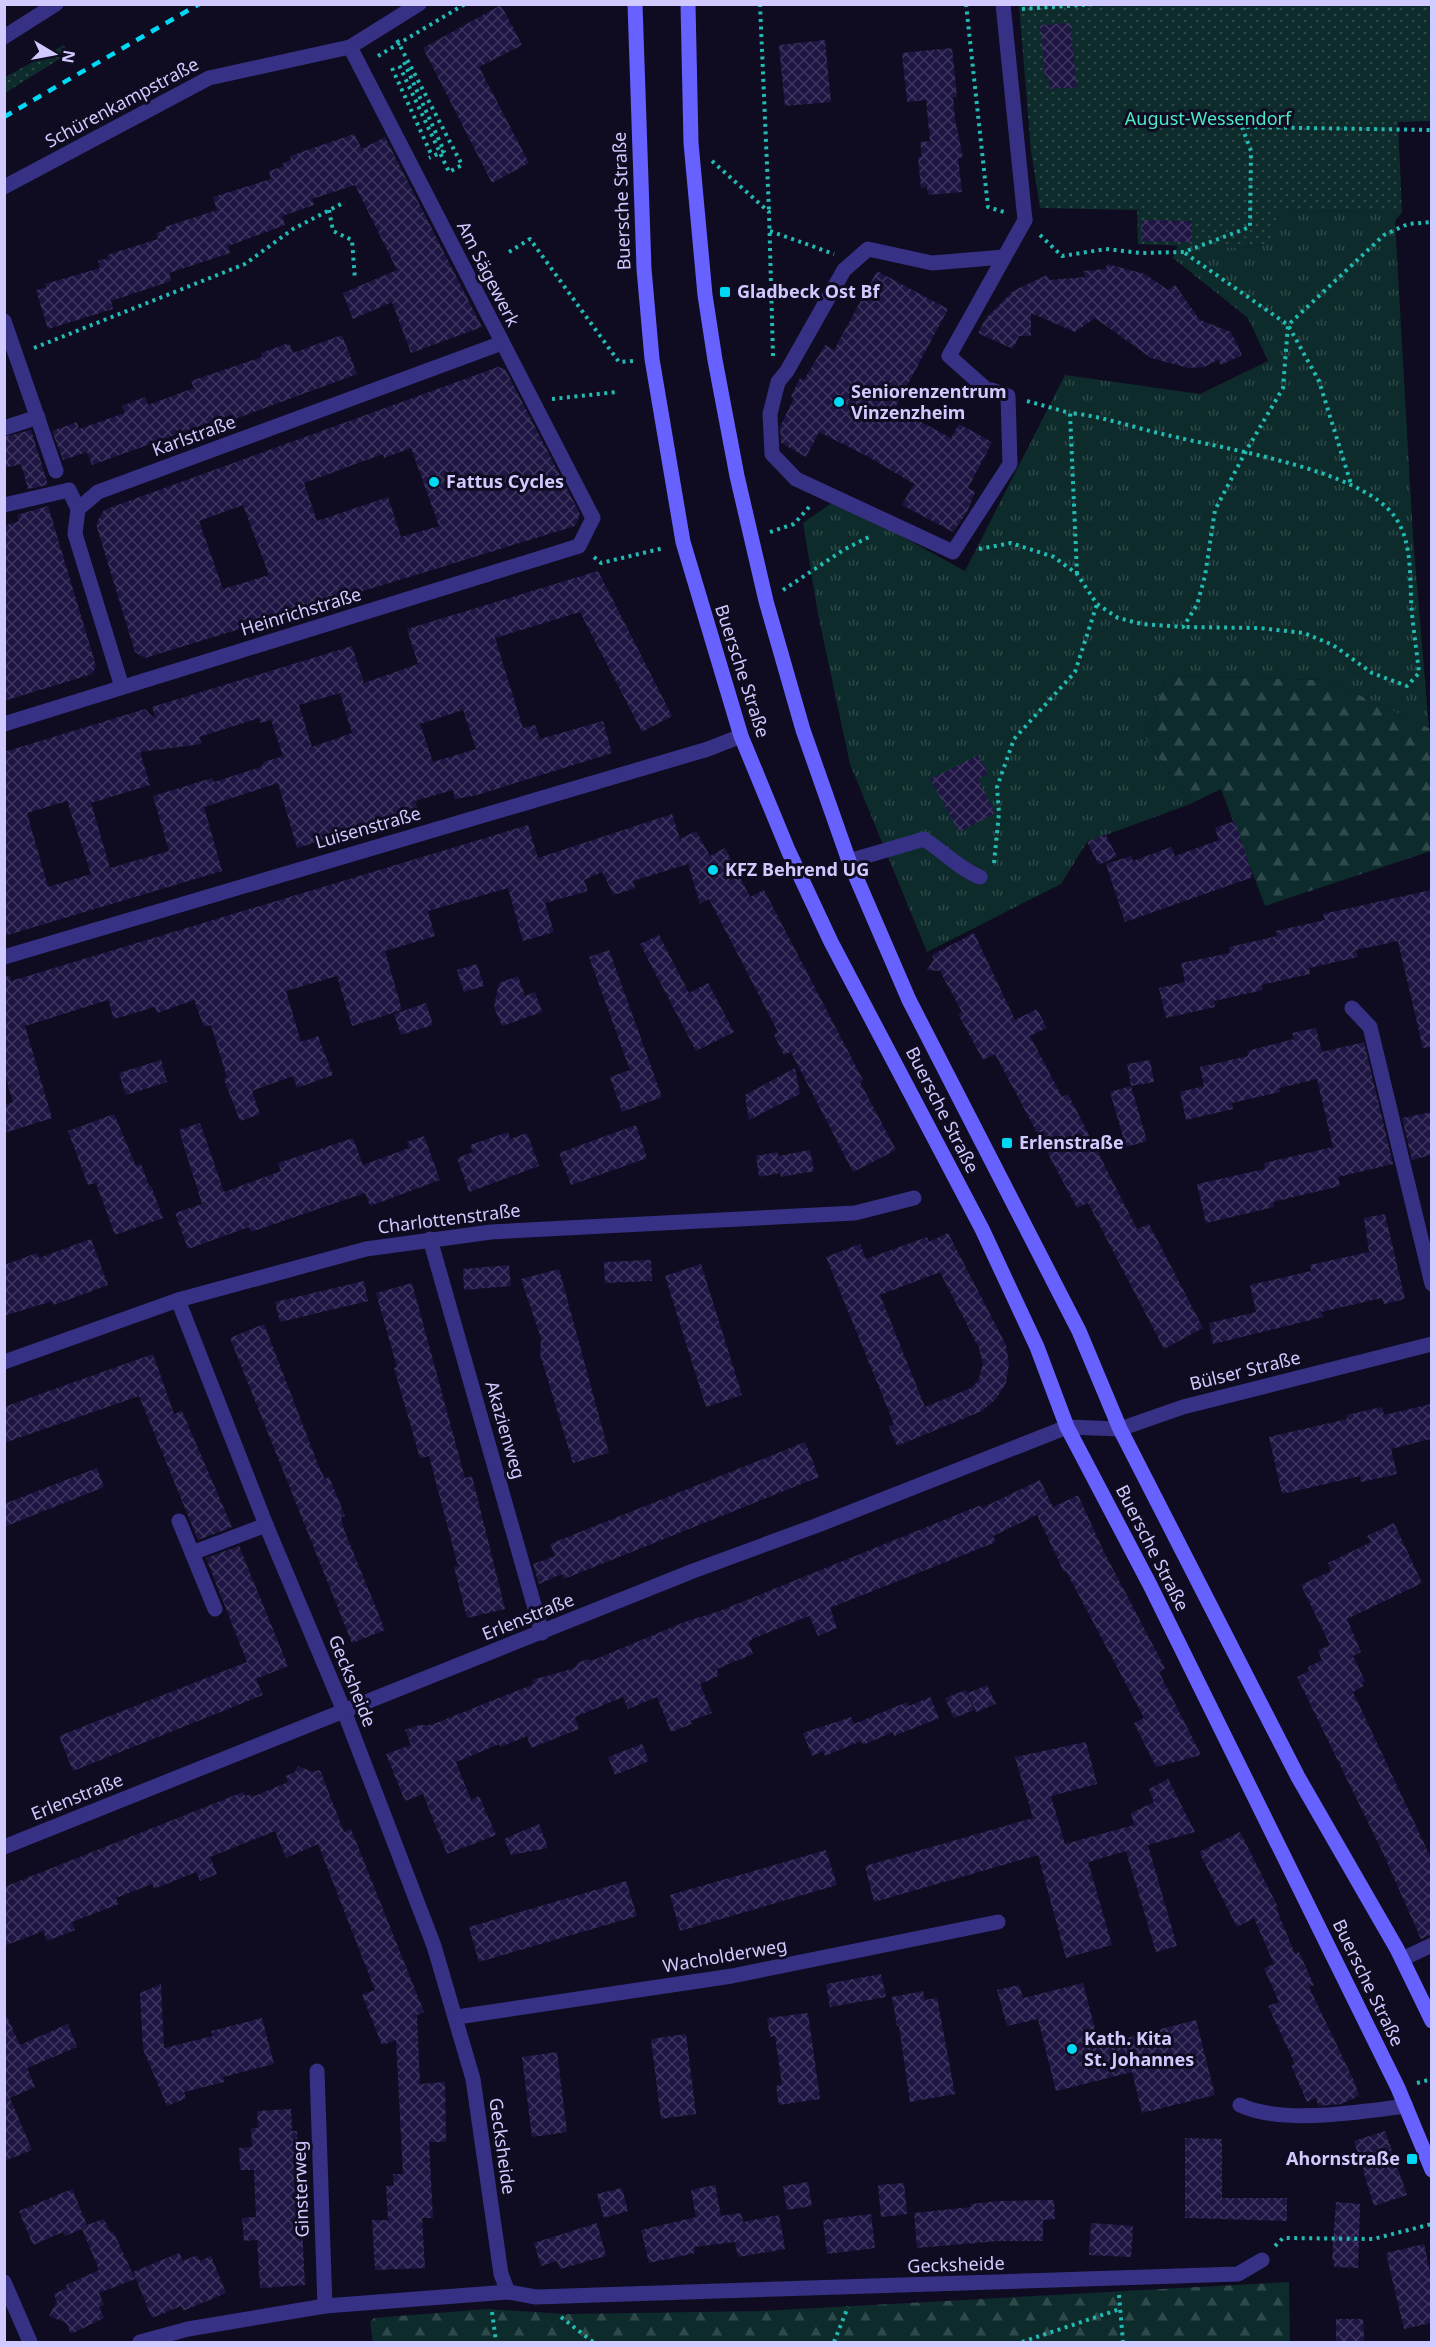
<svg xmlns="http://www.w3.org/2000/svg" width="1436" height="2347" font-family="'Noto Sans',sans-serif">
	<defs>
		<pattern id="grass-dots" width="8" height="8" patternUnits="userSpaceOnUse" patternTransform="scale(1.5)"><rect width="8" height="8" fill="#0d2b2a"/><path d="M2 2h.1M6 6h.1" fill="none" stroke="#2f484a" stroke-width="1.8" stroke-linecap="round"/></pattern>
		<pattern id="forest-firs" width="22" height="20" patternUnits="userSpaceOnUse" patternTransform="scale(1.5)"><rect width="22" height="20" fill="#0d2b2a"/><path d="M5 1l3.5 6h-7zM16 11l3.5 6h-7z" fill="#2f484a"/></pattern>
		<pattern id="park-tufts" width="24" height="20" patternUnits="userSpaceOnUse" patternTransform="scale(1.5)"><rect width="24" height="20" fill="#0d2b2a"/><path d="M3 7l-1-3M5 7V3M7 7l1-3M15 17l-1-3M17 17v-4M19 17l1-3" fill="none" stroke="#2f484a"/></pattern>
		<pattern id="building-cross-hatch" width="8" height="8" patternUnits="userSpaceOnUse" patternTransform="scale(1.5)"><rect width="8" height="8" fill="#1f1543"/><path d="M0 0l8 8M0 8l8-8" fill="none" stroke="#3e365f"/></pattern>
	</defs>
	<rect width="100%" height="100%" fill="#0f0b20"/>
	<g fill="url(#grass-dots)">
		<polygon points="1019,5 1431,5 1431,121 1398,122 1402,212 1279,211 1271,243 1243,248 1138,244 1137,210 1040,208 1031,151"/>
		<polygon points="64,45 69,53 5,93 5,77"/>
	</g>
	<g fill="url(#forest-firs)">
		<polygon points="1167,676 1328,680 1429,728 1432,745 1431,851 1265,906 1221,789 1190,804 1145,737"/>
		<polygon points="1289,2282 1290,2342 373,2342 370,2322 374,2318 487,2309 566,2314 762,2311"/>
	</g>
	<polygon fill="url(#park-tufts)" points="1278,211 1402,212 1395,221 1413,537 1429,728 1328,680 1167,676 1145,737 1190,804 1087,842 1061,884 927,952 850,764 818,614 803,523 836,500 965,571 1065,375 1200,394 1268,361 1248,318 1173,258 1178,245 1243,248 1270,243"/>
	<g fill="url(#building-cross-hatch)" fill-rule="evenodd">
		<polygon points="501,5 522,45 479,67 529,163 492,183 423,48"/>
		<polygon points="1070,23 1077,87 1050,89 1049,78 1045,78 1040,25"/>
		<polygon points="825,40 831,102 785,106 779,45"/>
		<polygon points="952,48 957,97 953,97 955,119 963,157 958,158 962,192 928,195 927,187 921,188 918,157 922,157 920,142 930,141 926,100 907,102 902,53"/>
		<polygon points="354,134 362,149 385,137 482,327 411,353 392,302 353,319 343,293 397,270 355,185 312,199 314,205 282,216 285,225 228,246 230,253 169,273 171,281 111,301 113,309 48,329 36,290 47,287 45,284 100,268 98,261 108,258 107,255 158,239 156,233 166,230 165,227 217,210 213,197 271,179 269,171 284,166 283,163 291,160 290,156"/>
		<polygon points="1141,220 1192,221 1192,242 1141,241"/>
		<polygon points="1107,264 1145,274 1168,290 1175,285 1200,320 1231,332 1242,355 1221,365 1218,360 1204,367 1188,368 1151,358 1095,318 1075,332 1031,313 1031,336 1019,336 1013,349 978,333 986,318 1013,291 1047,275 1050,280 1085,277 1084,271 1106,269"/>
		<polygon points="877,271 948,309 895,408 951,438 959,424 992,442 968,488 975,492 967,512 953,532 902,505 914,484 867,456 819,432 806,457 781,443 780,427 794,398 791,396 800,378 804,380 825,345 834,350"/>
		<polygon points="342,335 357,374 235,419 233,414 92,465 87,452 63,460 52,431 77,422 79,429 125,413 122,406 145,397 148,405 194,388 191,381 262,357 261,353 289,343 293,353"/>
		<path d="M498 367 505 369 580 514 575 526 145 658 135 652 96 524 104 510ZM411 448 439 526 401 537 388 497 317 521 304 483 383 454 384 458ZM243 505 269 575 223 589 199 521Z"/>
		<polygon points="31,430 48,485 28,489 21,464 4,468 4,437"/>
		<polygon points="48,506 96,666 92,674 4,701 4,526 19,521 17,515"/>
		<path d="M598 571 672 716 642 732 580 612 495 638 523 728 535 725 540 739 603 721 612 753 477 795 455 799 453 790 415 801 418 812 297 848 278 783 204 807 222 871 4 936V752L145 709 156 720 152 707 352 646 364 683 418 664 407 629ZM340 693 352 733 312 747 299 705ZM463 710 476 749 433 762 420 724ZM259 718 260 723 271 720 283 756 264 762 261 767 214 782 212 778 153 796 169 851 110 868 91 803 150 785 140 752 202 744 199 737ZM67 801 91 874 48 887 27 813Z"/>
		<polygon points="978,755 988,774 978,779 995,813 959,832 930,779"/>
		<polygon points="672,814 680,839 696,831 710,856 725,848 750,897 764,890 863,1080 860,1082 896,1150 853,1172 791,1052 784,1055 774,1035 778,1032 709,899 700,904 688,864 633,881 635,888 614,895 602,872 584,880 588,891 545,903 554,932 523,941 508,888 428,911 435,936 385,951 402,1010 352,1026 337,976 286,991 301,1042 318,1036 333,1075 297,1088 293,1076 252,1091 260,1114 240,1121 224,1079 227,1078 211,1025 204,1027 194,1000 157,1013 155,1007 114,1019 108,1000 25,1026 52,1118 4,1133 4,1105 13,1102 4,1072 4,977 10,976 11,981 528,825 538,858"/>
		<polygon points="1235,821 1253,877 1125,922 1106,864 1131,856 1133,861 1171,847 1175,856 1219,840 1215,828"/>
		<polygon points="1105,834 1117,856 1099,865 1087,842"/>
		<polygon points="1431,890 1431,1047 1423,1048 1398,941 1356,950 1358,957 1309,968 1310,974 1261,985 1263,990 1214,1001 1215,1007 1166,1018 1159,988 1185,982 1181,963 1230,953 1229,947 1277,936 1276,931 1325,920 1323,914"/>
		<polygon points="974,933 1015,1020 1037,1009 1047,1028 1030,1036 1062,1097 1068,1094 1137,1229 1149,1224 1203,1328 1164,1349 1088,1203 1077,1208 995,1054 983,1060 958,1014 962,1012 940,971 927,970 934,959 932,955"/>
		<polygon points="659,935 689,993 708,983 734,1032 696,1051 640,944"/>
		<polygon points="609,950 662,1097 622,1112 610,1077 630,1070 589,957"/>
		<polygon points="477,964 484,986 464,992 457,970"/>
		<polygon points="518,976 525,996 535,992 542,1012 502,1026 494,1007 499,983"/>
		<polygon points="426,1003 433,1025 401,1035 394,1014"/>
		<polygon points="1316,1028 1322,1052 1364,1042 1393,1164 1338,1177 1340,1186 1273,1202 1274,1207 1206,1223 1197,1184 1265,1169 1264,1163 1333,1147 1317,1079 1279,1088 1280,1092 1232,1103 1233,1109 1186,1120 1180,1092 1204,1086 1200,1067 1248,1056 1247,1051 1294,1039 1292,1033"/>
		<polygon points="161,1060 167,1082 126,1095 119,1073"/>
		<polygon points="1150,1060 1154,1082 1131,1086 1127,1064"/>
		<polygon points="795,1068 800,1094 749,1120 745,1095"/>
		<polygon points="1131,1086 1147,1141 1126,1147 1110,1092"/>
		<polygon points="1431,1112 1431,1155 1412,1160 1402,1118"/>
		<polygon points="114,1114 136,1166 141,1164 149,1186 151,1186 163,1218 115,1235 96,1183 88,1185 68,1131"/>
		<polygon points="200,1123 224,1192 281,1171 278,1163 353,1138 363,1165 409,1148 407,1142 424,1136 440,1180 370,1206 365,1193 251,1232 249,1227 188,1249 175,1213 202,1204 179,1130"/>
		<polygon points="636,1125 647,1158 571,1185 559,1153"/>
		<polygon points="508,1132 510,1139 527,1133 539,1166 469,1192 457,1158 473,1152 470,1145"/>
		<polygon points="810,1150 814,1171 781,1177 780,1173 759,1177 756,1156 778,1152 778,1156"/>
		<polygon points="1385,1214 1405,1299 1384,1304 1382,1298 1321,1312 1323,1317 1213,1344 1209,1323 1256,1312 1250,1285 1311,1271 1310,1265 1369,1252 1364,1218"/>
		<path d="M948 1233 1006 1345 1009 1364 1006 1383 996 1399 982 1411 897 1446 889 1427 894 1424 826 1257 860 1244 866 1259 927 1237 929 1242ZM940 1272 979 1348 983 1364 978 1381 971 1388 925 1407 880 1295Z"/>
		<polygon points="91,1239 108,1285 54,1305 52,1301 4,1316 4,1265 37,1253 39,1258"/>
		<polygon points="651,1260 652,1281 605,1283 604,1262"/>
		<polygon points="701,1264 742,1395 706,1407 665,1276"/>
		<polygon points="509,1265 511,1286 464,1290 463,1269"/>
		<polygon points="559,1269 609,1453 573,1463 540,1354 541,1338 521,1279"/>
		<polygon points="364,1281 368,1301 280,1322 275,1302"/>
		<polygon points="412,1283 465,1478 472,1476 505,1609 467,1618 454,1567 458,1566 429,1456 420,1458 394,1368 397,1367 376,1293"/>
		<polygon points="264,1324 319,1467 325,1479 329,1477 345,1516 341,1517 344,1530 385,1630 352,1643 230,1338"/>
		<polygon points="153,1354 174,1414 182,1411 232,1527 198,1540 139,1396 4,1443 4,1407"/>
		<polygon points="1431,1404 1431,1439 1391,1449 1397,1474 1361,1482 1360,1476 1282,1494 1269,1437 1347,1419 1346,1415 1382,1407 1384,1415"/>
		<polygon points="805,1442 819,1477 564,1579 562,1574 539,1584 533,1564 555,1556 550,1544"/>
		<polygon points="97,1468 104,1487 4,1527 4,1504"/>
		<polygon points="1040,1480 1053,1507 993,1536 996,1542 830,1608 837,1628 818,1636 809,1616 752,1639 749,1643 753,1654 717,1669 719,1676 700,1684 712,1713 690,1721 692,1724 671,1732 657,1697 628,1709 623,1697 575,1717 579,1729 531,1748 527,1736 500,1747 499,1744 456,1762 471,1800 479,1796 496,1835 447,1854 423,1794 405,1801 386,1754 411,1745 405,1730 419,1725 431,1725 534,1684 532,1680 565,1671 576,1667 577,1663 588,1659 591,1661 687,1621 717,1612 981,1505 982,1508"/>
		<polygon points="1078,1495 1104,1552 1165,1668 1159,1672 1201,1755 1156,1767 1134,1723 1144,1718 1066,1571 1064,1572 1037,1515"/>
		<polygon points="1394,1523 1422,1583 1347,1619 1361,1652 1353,1656 1365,1681 1362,1683 1363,1686 1353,1692 1431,1858 1431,1935 1421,1939 1382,1851 1297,1677 1309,1671 1308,1667 1322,1660 1318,1650 1330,1645 1301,1585 1331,1571 1328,1563 1371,1542 1367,1536"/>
		<polygon points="239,1546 288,1666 256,1679 263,1695 73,1771 59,1736 247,1662 206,1558"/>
		<polygon points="987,1685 996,1704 976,1712 968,1693"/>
		<polygon points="966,1690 974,1710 954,1718 945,1698"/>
		<polygon points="930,1697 939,1718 894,1736 893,1732 863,1745 861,1741 825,1756 823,1751 812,1756 803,1733 851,1717 854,1724 907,1702 909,1706"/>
		<polygon points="1086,1742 1097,1784 1051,1796 1065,1844 1134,1825 1131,1813 1154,1802 1149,1789 1168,1779 1195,1832 1148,1845 1177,1946 1156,1952 1126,1851 1088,1862 1112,1945 1066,1958 1038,1855 874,1902 865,1866 1033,1818 1015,1757"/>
		<polygon points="642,1744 649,1761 615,1775 608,1757"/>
		<polygon points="298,1766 313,1772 320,1770 344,1832 351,1829 424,2012 417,2015 420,2084 445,2082 446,2142 429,2142 433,2218 422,2218 425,2268 375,2270 372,2220 388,2220 386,2186 394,2185 393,2174 403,2174 396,2040 382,2045 362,1995 375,1990 318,1844 286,1858 275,1831 210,1857 217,1874 200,1881 196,1872 154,1889 152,1884 116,1898 119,1904 72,1922 75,1930 47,1941 43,1931 4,1946 4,1887 243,1792 245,1796 251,1794 252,1797 288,1782 286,1776 295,1772"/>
		<polygon points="539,1824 548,1848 511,1855 504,1839"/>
		<polygon points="1240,1832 1278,1907 1276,1908 1295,1954 1299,1952 1314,1985 1309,1987 1354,2081 1359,2096 1341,2104 1319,2106 1315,2098 1307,2102 1291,2065 1295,2064 1268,2006 1279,2002 1264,1968 1274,1964 1254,1918 1237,1927 1199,1852"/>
		<polygon points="826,1850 837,1885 680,1931 670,1895"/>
		<polygon points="626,1881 637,1916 479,1962 469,1927"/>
		<polygon points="881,1974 886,1997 830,2007 826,1984"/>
		<polygon points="1083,1983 1099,2045 1196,2020 1215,2095 1142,2113 1132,2072 1056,2091 1038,2019 1007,2026 997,1990 1019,1985 1023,1998"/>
		<polygon points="161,1984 164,2048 213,2036 211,2031 262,2018 274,2064 223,2077 224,2082 184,2092 186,2098 167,2106 143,2049 140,1993"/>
		<polygon points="923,1991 925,2000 937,1998 955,2094 910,2102 899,2026 897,2026 892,1997"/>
		<polygon points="4,2010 20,2045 68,2024 77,2047 27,2068 35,2087 10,2098 32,2150 4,2161"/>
		<polygon points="808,2013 820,2099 779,2105 776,2086 782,2085 775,2036 770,2037 767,2018"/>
		<polygon points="686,2034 696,2114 661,2119 651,2039"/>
		<polygon points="557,2052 567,2132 532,2137 522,2057"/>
		<polygon points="291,2109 292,2131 297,2131 305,2285 260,2288 257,2240 244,2241 242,2218 256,2217 254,2170 240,2170 239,2148 252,2147 251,2128 258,2128 257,2111"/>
		<polygon points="1385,2131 1407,2195 1374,2206 1354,2141"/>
		<polygon points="1185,2138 1222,2139 1222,2198 1287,2198 1287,2221 1185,2218"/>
		<polygon points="808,2182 812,2206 787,2210 783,2186"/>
		<polygon points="904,2183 907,2214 881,2217 878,2185"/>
		<polygon points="715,2185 721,2216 741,2213 743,2222 779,2215 785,2249 738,2257 735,2242 694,2247 695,2253 649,2263 641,2230 696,2217 691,2190"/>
		<polygon points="622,2188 628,2211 604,2218 597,2194"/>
		<polygon points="72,2189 87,2225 104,2219 110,2232 113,2231 135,2279 99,2293 104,2305 99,2307 104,2318 71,2334 66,2323 49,2316 57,2301 54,2294 67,2288 66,2285 99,2270 82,2229 65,2236 63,2232 33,2245 19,2211"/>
		<polygon points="1054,2200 1055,2219 1043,2220 1043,2241 999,2241 917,2248 914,2213 971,2207 971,2204 998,2201"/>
		<polygon points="1336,2202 1360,2204 1358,2268 1334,2267 1334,2260 1332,2260"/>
		<polygon points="871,2214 875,2248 827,2254 823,2220"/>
		<polygon points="597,2223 606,2256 560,2269 557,2261 541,2266 534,2243"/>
		<polygon points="1091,2223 1133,2226 1131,2257 1089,2255"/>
		<polygon points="1424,2244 1431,2277 1431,2323 1404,2329 1386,2253"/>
		<polygon points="179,2253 183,2261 197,2255 200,2261 211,2256 226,2293 183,2311 181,2306 152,2318 133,2272"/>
		<polygon points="1336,2319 1363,2319 1364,2342 1336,2343"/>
	</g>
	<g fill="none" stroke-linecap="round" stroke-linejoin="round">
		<g stroke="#22bbb4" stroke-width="4" stroke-dasharray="3 4.5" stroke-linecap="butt">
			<polyline points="760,4 769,211"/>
			<polyline points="966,4 988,207 1004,212"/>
			<polyline points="1022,9 1098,4"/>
			<polyline points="397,40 462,165 449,172 399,65"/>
			<polyline points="378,56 465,4"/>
			<polyline points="404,62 444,151 429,158"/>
			<polyline points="392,68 432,156"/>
			<polyline points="712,161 769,212 773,356"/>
			<polyline points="329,210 333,231 352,240 355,280"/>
			<polyline points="770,231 834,254"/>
			<polyline points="1040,235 1062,256 1106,249 1141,253 1184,252 1250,227 1251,151 1242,127 1432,130"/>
			<polyline points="509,252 530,239 619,362 633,361"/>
			<polyline points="1185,253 1288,325 1319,381 1351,484"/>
			<polyline points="34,348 245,264 293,229 345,202"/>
			<polyline points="552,399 617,392"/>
			<polyline points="1027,401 1070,413"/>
			<polyline points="770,532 794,524 810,506"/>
			<polyline points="979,549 1011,543 1054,557 1077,574 1097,604 1118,618 1142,624 1183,627 1197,605 1205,576 1215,510 1246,451 1283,388 1288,325 1384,235 1408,224 1432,222"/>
			<polyline points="594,557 601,563 664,548"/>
			<path d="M1077 574 1070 413C1103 416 1134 428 1167 435 1224 449 1361 469 1395 517 1414 544 1409 583 1412 614 1414 634 1417 654 1419 673L1407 686 1372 673 1333 645 1304 633 1259 628 1183 627"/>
			<polyline points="783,590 845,549 871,536"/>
			<polyline points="994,863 999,813 997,787 1014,739 1075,672 1097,604"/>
			<polyline points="1417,2083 1432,2079"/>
			<polyline points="1275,2246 1283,2238 1373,2239 1432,2224"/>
			<polyline points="1119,2295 1123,2342"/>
			<polyline points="492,2312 496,2342"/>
			<polyline points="561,2317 593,2342"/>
			<polyline points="834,2342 848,2307"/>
			<polyline points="1022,2342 1120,2309"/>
		</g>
		<g stroke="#363184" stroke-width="15">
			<polyline points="4,321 56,471"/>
			<polyline points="984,387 949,356 1025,220"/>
			<polyline points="992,390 1008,396 1010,464 953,552 796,479 772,454 770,414 778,382 787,371 844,270 868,249 932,263 1004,257"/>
			<polyline points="4,428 38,417"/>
			<polyline points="4,505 69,490 78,509"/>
			<path d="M849 861 924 839C943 851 959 869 980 877"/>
			<polyline points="1352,1008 1370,1027 1432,1284"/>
			<polyline points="179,1521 215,1609"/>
			<polyline points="192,1553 266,1525"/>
			<polyline points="1402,1959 1432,1945"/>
			<path d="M1240 2105C1282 2125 1359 2112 1406 2106"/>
		</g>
		<g stroke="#363184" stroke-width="15">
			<polyline points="1003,4 1025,220"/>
			<polyline points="4,187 209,78 350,47 419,4"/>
			<polyline points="122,687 75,534 78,509 98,492 502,343"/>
			<polyline points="4,724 579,546 593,518 350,47"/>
			<polyline points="4,957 708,749 741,736"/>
			<polyline points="430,1239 542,1633"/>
			<polyline points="178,1300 266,1525 344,1711 434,1946 473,2079 501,2274 508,2292"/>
			<polyline points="4,1362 178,1300 366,1249 491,1232 855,1213 914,1198"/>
			<polyline points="4,1847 693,1571 818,1525 1067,1427 1120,1429 1183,1407 1432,1344"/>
			<polyline points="457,2017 732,1976 998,1922"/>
			<polyline points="317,2071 325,2306"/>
			<polyline points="4,2282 30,2342"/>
			<polyline points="140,2342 188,2329 325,2306 508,2292 536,2297 1238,2274 1262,2260"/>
		</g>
		<polyline stroke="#363184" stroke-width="15" points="4,37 56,4"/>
		<g stroke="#6761ff" stroke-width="15">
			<polyline points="635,4 644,269 652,359 683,542 741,736 788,850 831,942 982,1229 1037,1347 1067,1427 1150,1585 1398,2088 1432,2170"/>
			<polyline points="688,4 691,143 705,295 715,360 737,476 766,601 803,730 849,861 909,1000 1079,1331 1120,1429 1298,1777 1397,1949 1432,2021"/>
		</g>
		<polyline stroke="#00d9f5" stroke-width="4.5" stroke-dasharray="9 8" stroke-linecap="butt" points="4,117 199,4"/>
	</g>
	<g fill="#00d9f5" stroke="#0f0b20" stroke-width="2">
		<rect x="719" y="286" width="12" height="12" rx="3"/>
		<circle cx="839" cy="402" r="6"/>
		<circle cx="434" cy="482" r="6"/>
		<circle cx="713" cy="870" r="6"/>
		<rect x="1001" y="1137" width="12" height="12" rx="3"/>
		<circle cx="1072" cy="2049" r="6"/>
		<rect x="1406" y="2153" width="12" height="12" rx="3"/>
	</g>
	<g text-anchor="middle" stroke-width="6" stroke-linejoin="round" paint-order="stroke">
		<g font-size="18" fill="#d1caff" stroke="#0f0b20">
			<text transform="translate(122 103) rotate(-28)" y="6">Schürenkampstraße</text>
			<text transform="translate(622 201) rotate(-92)" y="6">Buersche Straße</text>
			<text transform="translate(488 274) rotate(63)" y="6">Am Sägewerk</text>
			<text transform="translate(194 436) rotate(-20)" y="6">Karlstraße</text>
			<text transform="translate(301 612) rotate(-17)" y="6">Heinrichstraße</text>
			<text transform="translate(742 671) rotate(72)" y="6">Buersche Straße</text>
			<text transform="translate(368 828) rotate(-16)" y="6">Luisenstraße</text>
			<text transform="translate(942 1110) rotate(63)" y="6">Buersche Straße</text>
			<text transform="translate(449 1219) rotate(-7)" y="6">Charlottenstraße</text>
			<text transform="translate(1245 1371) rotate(-14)" y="6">Bülser Straße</text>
			<text transform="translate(505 1430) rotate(74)" y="6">Akazienweg</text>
			<text transform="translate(1152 1548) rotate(63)" y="6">Buersche Straße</text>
			<text transform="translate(528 1617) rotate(-22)" y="6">Erlenstraße</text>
			<text transform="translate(352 1681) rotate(68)" y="6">Gecksheide</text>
			<text transform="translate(77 1797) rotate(-22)" y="6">Erlenstraße</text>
			<text transform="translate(725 1956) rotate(-10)" y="6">Wacholderweg</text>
			<text transform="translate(1368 1983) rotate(64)" y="6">Buersche Straße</text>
			<text transform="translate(502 2146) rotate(82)" y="6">Gecksheide</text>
			<text transform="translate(301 2189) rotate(-92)" y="6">Ginsterweg</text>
			<text transform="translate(956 2265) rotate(-2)" y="6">Gecksheide</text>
		</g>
		<g font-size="18" fill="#4ce9c4" stroke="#0f0b20">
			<text x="1208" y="125">August-Wessendorf</text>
		</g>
		<g font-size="18" font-weight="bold" fill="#d1caff" stroke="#0f0b20" text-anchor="start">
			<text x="737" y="298">Gladbeck Ost Bf</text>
			<text x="851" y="398">Seniorenzentrum<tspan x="851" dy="21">Vinzenzheim</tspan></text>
			<text x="446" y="488">Fattus Cycles</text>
			<text x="725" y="876">KFZ Behrend UG</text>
			<text x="1019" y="1149">Erlenstraße</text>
			<text x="1084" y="2045">Kath. Kita<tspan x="1084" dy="21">St. Johannes</tspan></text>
			<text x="1400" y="2165" text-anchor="end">Ahornstraße</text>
		</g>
	</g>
	<rect width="1436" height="2347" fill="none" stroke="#d1caff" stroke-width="12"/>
	<g transform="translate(54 54) rotate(100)" stroke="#0f0b20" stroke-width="4.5" paint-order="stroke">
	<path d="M0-4.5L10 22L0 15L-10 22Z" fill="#d1caff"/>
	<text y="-9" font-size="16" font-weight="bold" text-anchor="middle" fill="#d1caff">N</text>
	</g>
</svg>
